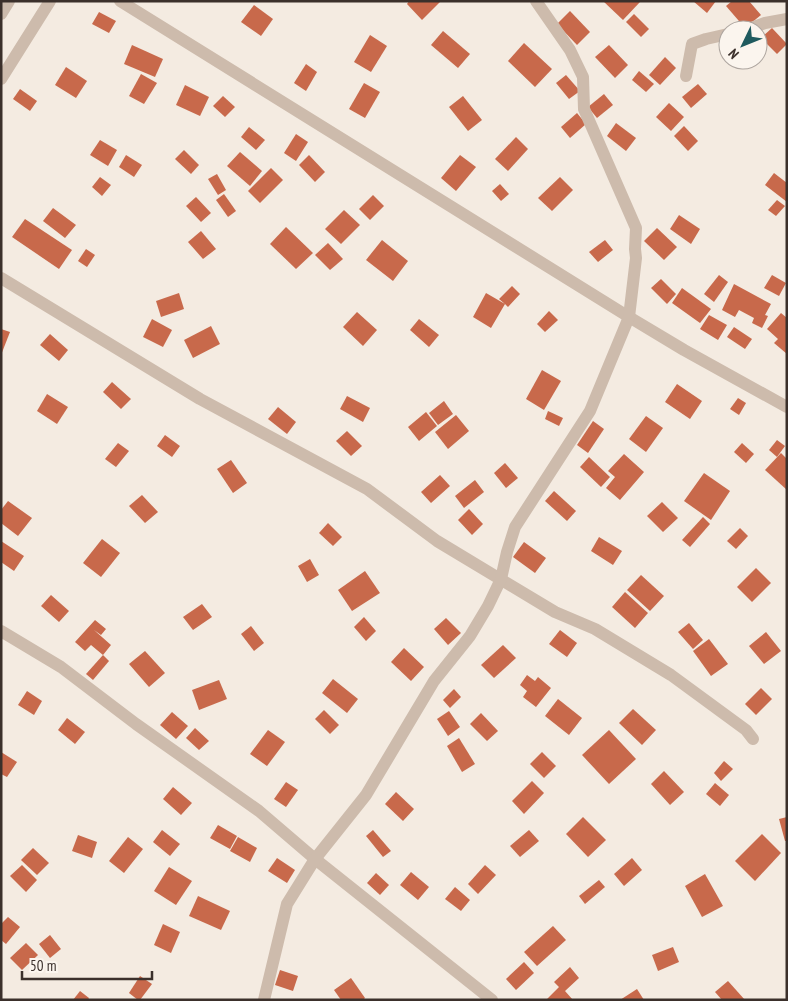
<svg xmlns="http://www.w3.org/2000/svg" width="788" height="1001" font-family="'PT Sans Narrow',sans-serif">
	<rect width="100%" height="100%" fill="#f4ebe1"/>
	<g fill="#c8694b">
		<polygon points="409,1 441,1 422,20 407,4"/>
		<polygon points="603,1 639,1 640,2 623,20"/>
		<polygon points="693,1 716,1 707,13"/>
		<polygon points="732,1 749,1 761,15 745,28 726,6"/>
		<polygon points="254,5 273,19 261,36 241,22"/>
		<polygon points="570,11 590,32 577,45 557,24"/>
		<polygon points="99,12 116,21 109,33 92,24"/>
		<polygon points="634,14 649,29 641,37 626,22"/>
		<polygon points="772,28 787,44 777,54 761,38"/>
		<polygon points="443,31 470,54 458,68 431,45"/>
		<polygon points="370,35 387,46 371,72 354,62"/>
		<polygon points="524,43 552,69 535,87 508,61"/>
		<polygon points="132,45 163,59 155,77 124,64"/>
		<polygon points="609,45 628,65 615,78 595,57"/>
		<polygon points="665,57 676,68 660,85 649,75"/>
		<polygon points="306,64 317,72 306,91 294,83"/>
		<polygon points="66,67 87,81 76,98 55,85"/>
		<polygon points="639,71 654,84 646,92 632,80"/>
		<polygon points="141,74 157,83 144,104 129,96"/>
		<polygon points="566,75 580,91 569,99 556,83"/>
		<polygon points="364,83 380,92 365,118 349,109"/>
		<polygon points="698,84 707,94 691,108 682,97"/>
		<polygon points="185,85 209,97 200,116 176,105"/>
		<polygon points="20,89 37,101 30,111 13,99"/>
		<polygon points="604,94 613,105 597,118 588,107"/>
		<polygon points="223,96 235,107 225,117 213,106"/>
		<polygon points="463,96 482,120 468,131 449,107"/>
		<polygon points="669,103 684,117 671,131 656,117"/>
		<polygon points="577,113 586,124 570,138 561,127"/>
		<polygon points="616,123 636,138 626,151 607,136"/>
		<polygon points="684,126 698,141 688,151 674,136"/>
		<polygon points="249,127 265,140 256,150 241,137"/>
		<polygon points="296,134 308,142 296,161 284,153"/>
		<polygon points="516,137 528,149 508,171 495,159"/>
		<polygon points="100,140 117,150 108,166 90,155"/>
		<polygon points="184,150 199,165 191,174 175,159"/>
		<polygon points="240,152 262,171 250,186 227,166"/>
		<polygon points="126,155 142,165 134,177 119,167"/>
		<polygon points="309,155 325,172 315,182 299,165"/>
		<polygon points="460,155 476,167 456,191 441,178"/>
		<polygon points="271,168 283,180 260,203 248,191"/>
		<polygon points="774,173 787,183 787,202 765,185"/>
		<polygon points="217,174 226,190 218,195 208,179"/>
		<polygon points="100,177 111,185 102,196 92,187"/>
		<polygon points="560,177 573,190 552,211 538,198"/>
		<polygon points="500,184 509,194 501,201 492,191"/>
		<polygon points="224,194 236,211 228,217 216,200"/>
		<polygon points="373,195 384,206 370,220 359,209"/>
		<polygon points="196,197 211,213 201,222 186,206"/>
		<polygon points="777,200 785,206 776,216 768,210"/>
		<polygon points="53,208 76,225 65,238 43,221"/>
		<polygon points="344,210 360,225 341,244 325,229"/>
		<polygon points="679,215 700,229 691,244 670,229"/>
		<polygon points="25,219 72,250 59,269 12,237"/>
		<polygon points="286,227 313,253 296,269 270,244"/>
		<polygon points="657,228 677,247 664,260 644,241"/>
		<polygon points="201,231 216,249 203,259 188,242"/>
		<polygon points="382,240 408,261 393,281 366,260"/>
		<polygon points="605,240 613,250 598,262 589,252"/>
		<polygon points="328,243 343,259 330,270 315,255"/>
		<polygon points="86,249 95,255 87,267 78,261"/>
		<polygon points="719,275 728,282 714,302 704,294"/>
		<polygon points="772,275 786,283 779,296 764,288"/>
		<polygon points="661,279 676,294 667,304 651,288"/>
		<polygon points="734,284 771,304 765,315 768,316 762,328 752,323 754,318 739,310 735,317 722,310"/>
		<polygon points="512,286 520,294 508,307 505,304 491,328 473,317 486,293 505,304 499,299"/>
		<polygon points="682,288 711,309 700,323 672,303"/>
		<polygon points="179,293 184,309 161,317 156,301"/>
		<polygon points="549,311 558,320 545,332 537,324"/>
		<polygon points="357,312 377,330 363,346 343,327"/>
		<polygon points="781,313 787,318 787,354 774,343 778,339 767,329"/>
		<polygon points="709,315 727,325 718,340 700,329"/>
		<polygon points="152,319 172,330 163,347 143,337"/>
		<polygon points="419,319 439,335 429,347 410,330"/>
		<polygon points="211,326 220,344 193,358 184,340"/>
		<polygon points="734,327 752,339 745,349 727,337"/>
		<polygon points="1,329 10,332 1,355"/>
		<polygon points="50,334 68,350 59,361 40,345"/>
		<polygon points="542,370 561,381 544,410 526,399"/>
		<polygon points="112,382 131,399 121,409 103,392"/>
		<polygon points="677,384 702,401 690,419 665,402"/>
		<polygon points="47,394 68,407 57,424 37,411"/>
		<polygon points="347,396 370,408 363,422 340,409"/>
		<polygon points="738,398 746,403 739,415 730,409"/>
		<polygon points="444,401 453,414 438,425 429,413"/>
		<polygon points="278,407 296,422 287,434 268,419"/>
		<polygon points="548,411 563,418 559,426 545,419"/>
		<polygon points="426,412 437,426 419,441 408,427"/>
		<polygon points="456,415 469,431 448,449 435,432"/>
		<polygon points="646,416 663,428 646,452 629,439"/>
		<polygon points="593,421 604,429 588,453 577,445"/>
		<polygon points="347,431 362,446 351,456 336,441"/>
		<polygon points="165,435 180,446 172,457 157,446"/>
		<polygon points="777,440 785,446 777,457 769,450"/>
		<polygon points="118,443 129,451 116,467 105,459"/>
		<polygon points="742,443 754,454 746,463 734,452"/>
		<polygon points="781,453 787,459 787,490 765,470"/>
		<polygon points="624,454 644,472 620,500 606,488 615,477 608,471"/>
		<polygon points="589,457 610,477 601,487 580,467"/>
		<polygon points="231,460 247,483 233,493 217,469"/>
		<polygon points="505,463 518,478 506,488 494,473"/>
		<polygon points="704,473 730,491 711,520 684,501"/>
		<polygon points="440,475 450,486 431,503 421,492"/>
		<polygon points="475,480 484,492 464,508 455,496"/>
		<polygon points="554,491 576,511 567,521 545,501"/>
		<polygon points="142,495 158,512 145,523 129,506"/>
		<polygon points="8,501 32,518 18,536 1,523 1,510"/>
		<polygon points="662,502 678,518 663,532 647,516"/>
		<polygon points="469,509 483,524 472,535 458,520"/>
		<polygon points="703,517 710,524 690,547 682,540"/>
		<polygon points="328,523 342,537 333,546 319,533"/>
		<polygon points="740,528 748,536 736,549 727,541"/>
		<polygon points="599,537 622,551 613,565 591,551"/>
		<polygon points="102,539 120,553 101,577 83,563"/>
		<polygon points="1,541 24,556 14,571 1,562"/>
		<polygon points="524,542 546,558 535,573 513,557"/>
		<polygon points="310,559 319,575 307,582 298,566"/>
		<polygon points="756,568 771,583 752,602 737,587"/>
		<polygon points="365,571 380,593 352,611 338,590"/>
		<polygon points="641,575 664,596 650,611 627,590"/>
		<polygon points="625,592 648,613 635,628 612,607"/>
		<polygon points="51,595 69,611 59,622 41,606"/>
		<polygon points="202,604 212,617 193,630 183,617"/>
		<polygon points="364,617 376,631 366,641 354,627"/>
		<polygon points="446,618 461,633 448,645 434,629"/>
		<polygon points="95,620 106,629 101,635 94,630 111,645 103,655 91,645 85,651 75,642"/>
		<polygon points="689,623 703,640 693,649 678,632"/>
		<polygon points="251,626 264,643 254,651 241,634"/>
		<polygon points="560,630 577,643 567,657 549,644"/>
		<polygon points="766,632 781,651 764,664 749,646"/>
		<polygon points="709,639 728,664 711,676 693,651"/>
		<polygon points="503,645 516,658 494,678 481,665"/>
		<polygon points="404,648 424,667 411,681 391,662"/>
		<polygon points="145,651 165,673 149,687 129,664"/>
		<polygon points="103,655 109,661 93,680 86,674"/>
		<polygon points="527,675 535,681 538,677 551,688 536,707 523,697 527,691 520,685"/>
		<polygon points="333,679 358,699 347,713 322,693"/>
		<polygon points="219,680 227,699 199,710 192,690"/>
		<polygon points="761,688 772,699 756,715 745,704"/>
		<polygon points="454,689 461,697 450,708 443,700"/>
		<polygon points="27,691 42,701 34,715 18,705"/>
		<polygon points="558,699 582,718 569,735 545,716"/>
		<polygon points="633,709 656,730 642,745 619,723"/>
		<polygon points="324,710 339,725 330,734 315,719"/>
		<polygon points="449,711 460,727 448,736 437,719"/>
		<polygon points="172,712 188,726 176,739 160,725"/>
		<polygon points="481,713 498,731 487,741 470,724"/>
		<polygon points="67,718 85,732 75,744 58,730"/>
		<polygon points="195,728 209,741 199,750 186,738"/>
		<polygon points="268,730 285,742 267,766 250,754"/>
		<polygon points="609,730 636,759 609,784 582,755"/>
		<polygon points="459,738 475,764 462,772 447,746"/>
		<polygon points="1,752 17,762 7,777 1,774"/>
		<polygon points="542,752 556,766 544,778 530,764"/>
		<polygon points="724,761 733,769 721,781 714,773"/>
		<polygon points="664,771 684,792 670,805 651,784"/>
		<polygon points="532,781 544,793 524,814 512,801"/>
		<polygon points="286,782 298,790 286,807 274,799"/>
		<polygon points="715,783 729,795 720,806 706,794"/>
		<polygon points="173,787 192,803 181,815 163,799"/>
		<polygon points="396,792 414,809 403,821 385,804"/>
		<polygon points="583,817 606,840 588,857 566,834"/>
		<polygon points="787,817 787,841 785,841 779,819"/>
		<polygon points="218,825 237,836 230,849 210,838"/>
		<polygon points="162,830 180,844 170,856 153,842"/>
		<polygon points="373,830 391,851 383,857 366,836"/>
		<polygon points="529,830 539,841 520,857 510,846"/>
		<polygon points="762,834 781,853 755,881 735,861"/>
		<polygon points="78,835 97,842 92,858 72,851"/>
		<polygon points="128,837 143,849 124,873 109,861"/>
		<polygon points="238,837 257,848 250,862 230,851"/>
		<polygon points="33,848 49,863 37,875 21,860"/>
		<polygon points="277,858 295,870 287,883 268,871"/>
		<polygon points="632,858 642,870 624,886 614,874"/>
		<polygon points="22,865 37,880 26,892 10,876"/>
		<polygon points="485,865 496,875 478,894 468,884"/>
		<polygon points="169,867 192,881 176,905 154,891"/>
		<polygon points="411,872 429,887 418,900 400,885"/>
		<polygon points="376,873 389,885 380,895 367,883"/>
		<polygon points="705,874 723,906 702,917 685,886"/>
		<polygon points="599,880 605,887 585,904 579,896"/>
		<polygon points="455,887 470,900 461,911 445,899"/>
		<polygon points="198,896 230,911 221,930 189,916"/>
		<polygon points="8,917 20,927 6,944 1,940 1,924"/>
		<polygon points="163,924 180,932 171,953 154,945"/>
		<polygon points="553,926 566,940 537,966 524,952"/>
		<polygon points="50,935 61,949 50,958 39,944"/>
		<polygon points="26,943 38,955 22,970 10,958"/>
		<polygon points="673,947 679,962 658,971 652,955"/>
		<polygon points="524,962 534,973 516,990 506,979"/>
		<polygon points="570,967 579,978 565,991 573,1000 546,1000 559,987 554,982"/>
		<polygon points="280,970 298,976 293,991 275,985"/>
		<polygon points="140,976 152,984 140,1000 138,1000 129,993"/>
		<polygon points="351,978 365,998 363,1000 341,1000 334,990"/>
		<polygon points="728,981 745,1000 722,1000 715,992"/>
		<polygon points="637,989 644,1000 620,1000"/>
		<polygon points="80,991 89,998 88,1000 73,1000"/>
	</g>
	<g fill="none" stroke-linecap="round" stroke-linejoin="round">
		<g stroke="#cdbbac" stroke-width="12">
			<polyline points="120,1 629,317 684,350 787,407"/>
			<polyline points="1,14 9,1"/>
			<polyline points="746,30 765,23 787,19"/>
			<polyline points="686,76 692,44 706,39 728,34"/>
			<polyline points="1,79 50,1"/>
			<polyline points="1,278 200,399 367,489 437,541 555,612 595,629 671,675 746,730 753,739"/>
			<polyline points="1,631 61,667 136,724 259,811 315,859 492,1000"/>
			<polyline points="264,1000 287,904 315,859 366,795 434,681 470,636 488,606 501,579 507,552 515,527 590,411 629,317 636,258 635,249 636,228 584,109 583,77 570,50 536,1"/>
		</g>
	</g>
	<rect width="788" height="1001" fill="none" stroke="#3b302b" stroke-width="5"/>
	<g transform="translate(743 45) rotate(227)"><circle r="24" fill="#fbf5ee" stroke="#aea6a0"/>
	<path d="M0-4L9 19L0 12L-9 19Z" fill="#1f5a5e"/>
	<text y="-8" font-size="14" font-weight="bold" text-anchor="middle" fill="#3b302b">N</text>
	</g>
	<path d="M22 971v8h130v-8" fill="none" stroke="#3b302b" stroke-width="2.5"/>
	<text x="30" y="971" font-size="15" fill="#3b302b" stroke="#fbf5ee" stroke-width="4" paint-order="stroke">50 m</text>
</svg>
